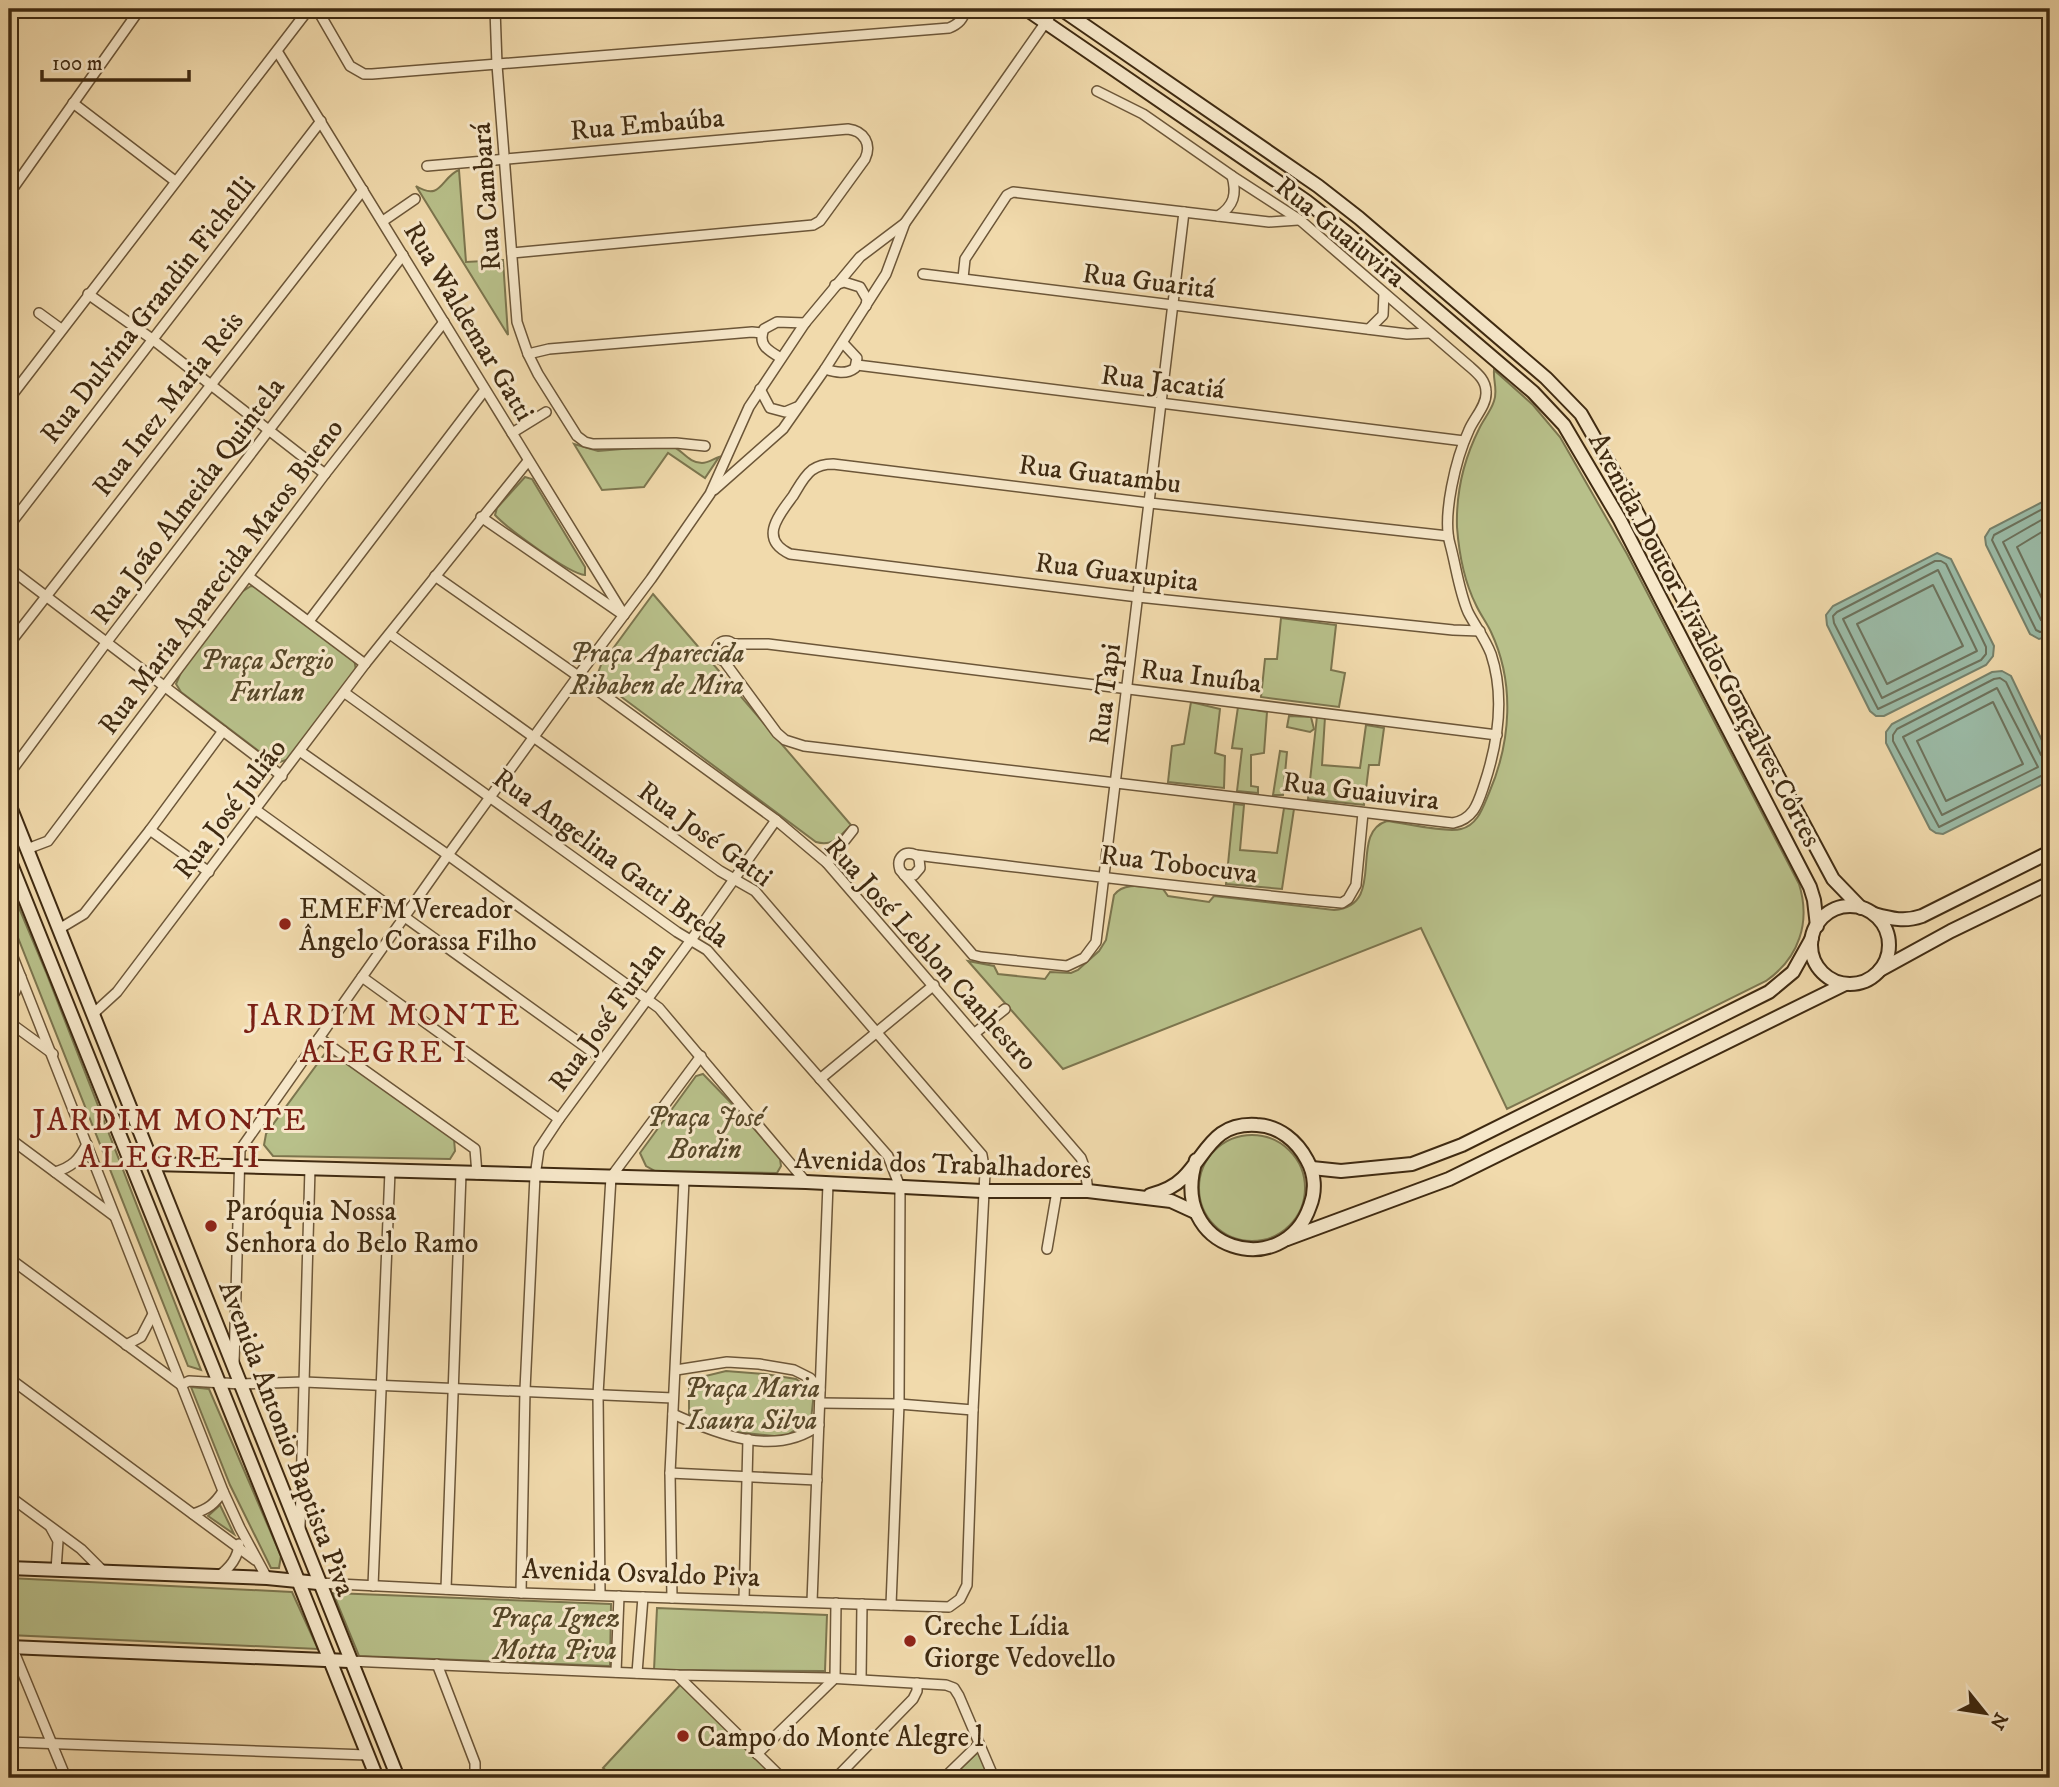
<svg xmlns="http://www.w3.org/2000/svg" width="2059" height="1787" font-family="'IM FELL DW Pica',serif">
	<rect width="100%" height="100%" fill="#f1daac"/>
	<filter id="stains"><feTurbulence type="fractalNoise" baseFrequency=".00286" numOctaves="4"/><feColorMatrix values="0 0 0 0 .2 0 0 0 0 .09 0 0 0 0 .02 0 0 0 .5 -.17"/></filter>
	<radialGradient id="worn" r=".72"><stop offset=".6" stop-color="#630" stop-opacity="0"/><stop offset="1" stop-color="#630" stop-opacity=".3"/></radialGradient>
	<g fill="#b8c08a" stroke="#7c754e" stroke-width="2">
		<path d="M459 170 466 262 503 260 508 335 416 186C442 202 441 177 459 170Z"/>
		<path d="M1494 370 1533 405 1560 437 1627 554 1799 884C1811 922 1799 958 1766 981L1507 1109 1421 928 1063 1069 968 961 994 966 998 974 1045 979 1050 972 1071 973 1078 970 1099 951 1106 940 1114 895C1125 880 1147 888 1163 889L1168 896 1209 902 1214 896 1334 910C1388 906 1347 833 1387 821 1403 823 1447 833 1461 829 1478 825 1483 807 1489 793 1511 742 1515 683 1491 632 1487 623 1480 614 1476 605 1464 581 1459 554 1457 527 1456 494 1464 459 1479 429 1483 420 1491 411 1494 401 1498 390 1493 381 1494 370Z"/>
		<path d="M574 444 598 451 670 445C682 449 688 463 702 463 708 463 713 459 719 457L705 478 668 453 644 487 602 490Z"/>
		<path d="M525 477 532 479 585 567V575C569 574 507 528 495 515L497 508Z"/>
		<polygon points="251,586 257,587 354,659 356,670 289,759 277,763 269,759 181,692 176,684 182,670 240,593"/>
		<path d="M653 594 851 825C840 836 833 847 816 842L600 681 598 673 601 665Z"/>
		<polygon points="1281,618 1336,625 1331,670 1345,673 1339,707 1261,697 1265,659 1277,659"/>
		<polygon points="1191,702 1220,709 1215,753 1225,756 1224,788 1168,782 1172,746 1184,744"/>
		<polygon points="1238,707 1267,712 1264,753 1251,755 1251,786 1258,787 1258,793 1237,791 1242,749 1232,748"/>
		<polygon points="1289,716 1311,717 1314,729 1310,732 1287,727"/>
		<polygon points="1317,716 1325,717 1322,765 1360,768 1366,725 1384,728 1379,765 1369,765 1364,805 1308,799"/>
		<polygon points="1280,751 1287,752 1283,795 1273,795"/>
		<polygon points="1234,804 1244,805 1240,850 1277,853 1284,808 1294,809 1282,889 1226,884"/>
		<polygon points="9,884 46,972 201,1370 188,1366 9,915"/>
		<polygon points="326,1052 351,1066 454,1139 455,1151 450,1159 273,1156 264,1145 266,1134"/>
		<polygon points="703,1074 738,1110 780,1159 781,1166 777,1173 655,1171 646,1166 640,1153 696,1076"/>
		<circle cx="1252" cy="1188" r="53"/>
		<polygon points="726,1371 765,1374 796,1379 814,1392 811,1420 784,1437 726,1431 689,1414 689,1380"/>
		<polygon points="191,1387 209,1389 281,1556 279,1568 271,1568 230,1485"/>
		<polygon points="220,1505 234,1534 208,1516"/>
		<polygon points="9,1578 292,1592 318,1649 9,1635"/>
		<polygon points="333,1593 611,1604 610,1666 359,1656"/>
		<polygon points="657,1608 827,1615 825,1671 654,1670"/>
		<polygon points="681,1684 777,1778 615,1778 603,1768"/>
		<polygon points="978,1752 990,1778 951,1778"/>
	</g>
	<g fill="#9bbba7" stroke="#76816b" stroke-width="2">
		<polygon points="2050,498 2050,636 2039,639 2030,634 1986,545 1985,537 1990,529"/>
		<polygon points="1937,553 1951,559 1994,646 1993,656 1986,665 1884,716 1876,716 1870,711 1827,625 1826,615 1833,606"/>
		<polygon points="2002,671 2011,676 2050,757 2050,777 2045,783 1943,834 1936,833 1930,829 1886,743 1886,732 1892,724 1992,672"/>
	</g>
	<g fill="none" stroke-linecap="round" stroke-linejoin="round">
		<g stroke="#6d725c" stroke-width="2">
			<polyline points="2050,505 1994,535 1992,540 2036,630 2040,632 2050,630"/>
			<polyline points="2050,515 2003,542 2041,620 2050,621"/>
			<polyline points="2050,527 2017,547 2047,609 2050,611"/>
			<polygon points="1935,561 1941,561 1946,564 1986,647 1986,654 1981,660 1878,709 1834,623 1833,616 1837,612"/>
			<polygon points="1938,570 1977,651 1882,698 1843,619"/>
			<polygon points="1933,585 1963,646 1887,684 1857,624"/>
			<polygon points="1997,688 2038,767 1942,815 1903,737"/>
			<polygon points="1993,702 2023,764 1946,801 1917,741"/>
			<polyline points="2050,758 2041,755 2006,682 2000,678 1994,679 1897,729 1893,735 1893,741 1939,827 2045,774 2050,774"/>
		</g>
		<g stroke="#6c5638" stroke-width="12">
			<g id="street">
				<path d="M317 9 350 66 364 74H372L949 28C959 24 963 19 966 9"/>
				<polyline points="495,9 497,65 517,322 528,354 538,374 577,436 585,442 593,444 676,443 705,446"/>
				<polyline points="277,51 624,615"/>
				<polyline points="73,103 175,181"/>
				<path d="M427 166 848 129C864 131 872 144 865 159L820 221 813 225 512 253"/>
				<polyline points="9,194 140,9"/>
				<path d="M1184 212 1096 942 1084 958 1067 966 981 957 973 955 900 870C896 858 904 850 916 855 1058 872 1199 890 1342 903L1348 899 1356 885 1363 813"/>
				<path d="M1218 216C1234 206 1237 194 1232 176"/>
				<polyline points="383,221 415,199"/>
				<polyline points="923,274 1407,334 1430,333"/>
				<polyline points="963,278 965,259 1007,195 1013,192 1269,222 1298,220"/>
				<polyline points="835,285 844,282 860,287 867,299 866,306"/>
				<polyline points="88,294 152,339 325,474"/>
				<polyline points="39,313 61,329"/>
				<polyline points="1369,329 1383,315 1384,293"/>
				<polyline points="528,354 549,349 752,332 762,333"/>
				<path d="M781 358C769 351 757 345 764 329L777 322 805 323"/>
				<polyline points="857,365 1464,441"/>
				<path d="M825 369C835 372 846 375 855 368L857 358 843 343"/>
				<polyline points="760,389 770,408 785,412 797,407"/>
				<polyline points="9,399 305,14"/>
				<polyline points="512,433 546,412"/>
				<polyline points="714,490 783,429 825,369 886,274 905,223 1055,9"/>
				<polyline points="481,517 619,612"/>
				<polyline points="9,526 321,121"/>
				<path d="M1448 536 1150 503 833 464C825 464 819 465 812 470 804 476 798 488 793 496 779 515 758 539 790 554L1138 597 1453 630 1480 631"/>
				<polyline points="9,568 282,776"/>
				<polyline points="435,576 578,676 776,820 827,863 1081,1158 1085,1169 1088,1191"/>
				<polyline points="249,577 365,664"/>
				<polyline points="309,621 484,391"/>
				<circle cx="726" cy="651" r="10"/>
				<polyline points="9,644 363,190"/>
				<polyline points="733,644 768,644 1497,735"/>
				<path d="M724 661 777 733 785 740 804 746 1453 823C1474 819 1478 803 1484 785 1498 743 1505 696 1491 654 1485 638 1475 626 1468 612 1459 591 1456 566 1450 544 1442 515 1456 458 1469 430 1474 418 1487 405 1486 392 1486 380 1477 373 1469 366L1300 220 1232 176 1143 114 1097 91"/>
				<polyline points="345,693 677,932 707,950 888,1156 900,1187 899,1404 891,1605"/>
				<polyline points="301,752 448,855 659,1008 806,1182"/>
				<polyline points="9,774 106,643 403,255"/>
				<polyline points="256,810 602,1059"/>
				<polyline points="150,830 209,872"/>
				<polyline points="27,849 48,841 325,474 444,322"/>
				<polyline points="827,863 853,830"/>
				<polyline points="904,875 914,875 920,868 919,859 916,855"/>
				<polyline points="59,929 84,914 150,830 223,731"/>
				<polyline points="9,947 223,1491 240,1528 267,1578"/>
				<polyline points="362,977 559,1119"/>
				<polyline points="9,1000 15,992 21,977"/>
				<polyline points="93,1014 117,992 365,664 528,461"/>
				<polyline points="9,1022 53,1054"/>
				<polyline points="975,1033 1005,1009"/>
				<polyline points="319,1038 475,1149 477,1174"/>
				<polyline points="820,1079 934,985"/>
				<polyline points="9,1138 114,1216"/>
				<path d="M55 1172C72 1167 79 1160 87 1144"/>
				<polyline points="1047,1249 1057,1191"/>
				<polyline points="9,1258 181,1385 189,1381 241,1384 304,1382 673,1398"/>
				<polyline points="126,1345 141,1337 153,1314"/>
				<polyline points="234,1364 240,1150 448,855 578,676 651,579 710,494 749,407 805,323 860,257 905,223"/>
				<polyline points="676,1370 727,1362 759,1364 794,1370 810,1378 820,1390"/>
				<polyline points="9,1378 255,1560"/>
				<polyline points="820,1403 899,1404 973,1410"/>
				<path d="M673 1414C717 1434 776 1458 819 1425"/>
				<polyline points="670,1473 817,1480"/>
				<polyline points="9,1496 81,1549 104,1572"/>
				<path d="M193 1514C208 1509 215 1504 223 1491"/>
				<polyline points="300,1527 310,1168"/>
				<polyline points="51,1528 58,1541 56,1570"/>
				<path d="M217 1577C229 1569 238 1559 239 1544"/>
				<polyline points="318,1583 521,1593 949,1607 960,1599 967,1585 973,1410 985,1172 982,1155 755,891 720,871 390,634"/>
				<polyline points="373,1586 390,1171"/>
				<polyline points="446,1589 461,1173"/>
				<polyline points="521,1593 525,1390 535,1176 539,1149 559,1119 691,940 776,820"/>
				<polyline points="600,1595 598,1394 611,1177 701,1056"/>
				<polyline points="672,1598 670,1473 684,1180"/>
				<polyline points="744,1600 748,1439"/>
				<polyline points="812,1602 828,1184"/>
				<polyline points="12,1647 66,1778"/>
				<polyline points="349,1661 677,1675 828,1678 946,1685 954,1688 959,1696 994,1778"/>
				<polyline points="437,1664 475,1763 475,1773 473,1778"/>
				<polyline points="616,1672 619,1596"/>
				<polyline points="637,1673 643,1597"/>
				<polyline points="677,1675 782,1778"/>
				<polyline points="835,1678 836,1603"/>
				<polyline points="861,1679 862,1604"/>
				<polyline points="9,1742 367,1755"/>
				<polyline points="757,1754 835,1678"/>
				<polyline points="836,1778 913,1699 917,1691 917,1683"/>
				<polyline points="944,1778 978,1745"/>
			</g>
		</g>
		<g stroke="#3f2a11" stroke-width="16">
			<g id="secondary">
				<polyline points="1026,9 1306,201 1348,234 1533,392 1564,425 1620,520 1810,887 1814,900 1817,926"/>
				<polyline points="1061,9 1318,186 1359,218 1546,378 1581,414 1635,509 1833,879 1861,908"/>
				<polyline points="9,804 398,1778"/>
				<path d="M9 859C133 1164 254 1472 377 1778"/>
				<circle cx="1850" cy="945" r="39"/>
				<path d="M1874 914C1892 919 1905 922 1922 916L2050 852"/>
				<polyline points="1880,970 1951,931 2050,883"/>
				<polyline points="129,1153 153,1164 806,1182 982,1191 1088,1191 1171,1201 1195,1212"/>
				<polyline points="1312,1168 1341,1171 1412,1164 1462,1145 1769,992 1793,972 1812,938"/>
				<path d="M1150 1195C1162 1192 1173 1188 1183 1178 1207 1154 1213 1122 1257 1125 1279 1126 1297 1141 1307 1160 1315 1174 1316 1191 1310 1206 1284 1283 1167 1250 1196 1160"/>
				<polyline points="1287,1239 1449,1179 1845,984"/>
				<polyline points="9,1568 267,1578 318,1583"/>
				<polyline points="9,1647 349,1661"/>
			</g>
		</g>
		<use href="#street" stroke="#f6e7c9" stroke-width="9"/>
		<use href="#secondary" stroke="#f6e7c9" stroke-width="12"/>
	</g>
	<g fill="#8f2418" stroke="#f6e7c9" stroke-width="2.5">
		<circle cx="285" cy="924" r="7"/>
		<circle cx="211" cy="1226" r="7"/>
		<circle cx="910" cy="1641" r="7"/>
		<circle cx="683" cy="1736" r="7"/>
	</g>
	<g text-anchor="middle" stroke-width="6" stroke-linejoin="round" paint-order="stroke">
		<g font-size="28" fill="#3f2a11" stroke="#f6e7c9">
			<text transform="translate(647 123) rotate(-5)" y="10">Rua Embaúba</text>
			<text transform="translate(485 197) rotate(-94)" y="10">Rua Cambará</text>
			<text transform="translate(1341 231) rotate(39)" y="10">Rua Guaiuvira</text>
			<text transform="translate(1149 280) rotate(7)" y="10">Rua Guaritá</text>
			<text transform="translate(147 309) rotate(-52)" y="10">Rua Dulvina Grandin Fichelli</text>
			<text transform="translate(470 321) rotate(59)" y="10">Rua Waldemar Gatti</text>
			<text transform="translate(1163 381) rotate(7)" y="10">Rua Jacatiá</text>
			<text transform="translate(167 403) rotate(-52)" y="10">Rua Inez Maria Reis</text>
			<text transform="translate(1100 473) rotate(7)" y="10">Rua Guatambu</text>
			<text transform="translate(187 500) rotate(-53)" y="10">Rua João Almeida Quintela</text>
			<text transform="translate(1117 571) rotate(7)" y="10">Rua Guaxupita</text>
			<text transform="translate(220 576) rotate(-53)" y="10">Rua Maria Aparecida Matos Bueno</text>
			<text transform="translate(1706 639) rotate(62)" y="10">Avenida Doutor Vivaldo Gonçalves Côrtes</text>
			<text transform="translate(1201 675) rotate(7)" y="10">Rua Inuíba</text>
			<text transform="translate(1104 694) rotate(-83)" y="10">Rua Tapi</text>
			<text transform="translate(1361 790) rotate(7)" y="10">Rua Guaiuvira</text>
			<text transform="translate(229 808) rotate(-53)" y="10">Rua José Julião</text>
			<text transform="translate(706 833) rotate(36)" y="10">Rua José Gatti</text>
			<text transform="translate(612 857) rotate(36)" y="10">Rua Angelina Gatti Breda</text>
			<text transform="translate(1179 863) rotate(7)" y="10">Rua Tobocuva</text>
			<text transform="translate(932 953) rotate(48)" y="10">Rua José Leblon Canhestro</text>
			<text transform="translate(606 1016) rotate(-54)" y="10">Rua José Furlan</text>
			<text transform="translate(943 1163) rotate(2)" y="10">Avenida dos Trabalhadores</text>
			<text transform="translate(288 1438) rotate(69)" y="10">Avenida Antonio Baptista Piva</text>
			<text transform="translate(641 1572) rotate(2)" y="10">Avenida Osvaldo Piva</text>
		</g>
		<g font-size="28" font-style="italic" fill="#574829" stroke="#f6e7c9">
			<text x="657" y="662">Praça Aparecida<tspan x="657" dy="32">Ribaben de Mira</tspan></text>
			<text x="267" y="669">Praça Sergio<tspan x="267" dy="32">Furlan</tspan></text>
			<text x="705" y="1126">Praça José<tspan x="705" dy="32">Bordin</tspan></text>
			<text x="752" y="1397">Praça Maria<tspan x="752" dy="32">Isaura Silva</tspan></text>
			<text x="555" y="1627">Praça Ignez<tspan x="555" dy="32">Motta Piva</tspan></text>
		</g>
		<g font-size="28" fill="#3f2a11" stroke="#f6e7c9" text-anchor="start">
			<text x="299" y="918">EMEFM Vereador<tspan x="299" dy="32">Ângelo Corassa Filho</tspan></text>
			<text x="225" y="1220">Paróquia Nossa<tspan x="225" dy="32">Senhora do Belo Ramo</tspan></text>
			<text x="924" y="1635">Creche Lídia<tspan x="924" dy="32">Giorge Vedovello</tspan></text>
			<text x="697" y="1746">Campo do Monte Alegre l</text>
		</g>
		<g font-size="32" letter-spacing="2" fill="#7a1f14" stroke="#f6e7c9">
			<text x="384" y="1025">JARDIM MONTE<tspan x="384" dy="37">ALEGRE I</tspan></text>
			<text x="170" y="1130">JARDIM MONTE<tspan x="170" dy="37">ALEGRE II</tspan></text>
		</g>
	</g>
	<rect width="2059" height="1787" fill="none" stroke="#f1daac" stroke-width="35"/>
	<rect x="10" y="10" width="2038" height="1766" fill="none" stroke="#3f2a11" stroke-width="3.5"/>
	<rect x="18" y="18" width="2024" height="1752" fill="none" stroke="#3f2a11" stroke-width="2"/>
	<g transform="translate(1985 1713) rotate(120)" stroke="#f6e7c9" stroke-width="5" paint-order="stroke">
	<path d="M0-5L12 26L0 18L-12 26Z" fill="#3f2a11"/>
	<text y="-10" font-size="19" font-weight="bold" text-anchor="middle" fill="#3f2a11">N</text>
	</g>
	<path d="M42 70v10h147v-10" fill="none" stroke="#3f2a11" stroke-width="3.5"/>
	<text x="52" y="70" font-size="21" fill="#3f2a11" stroke="#f6e7c9" stroke-width="5" paint-order="stroke">100 m</text>
	<rect width="100%" height="100%" filter="url(#stains)"/>
	<rect width="100%" height="100%" fill="url(#worn)"/>
</svg>
